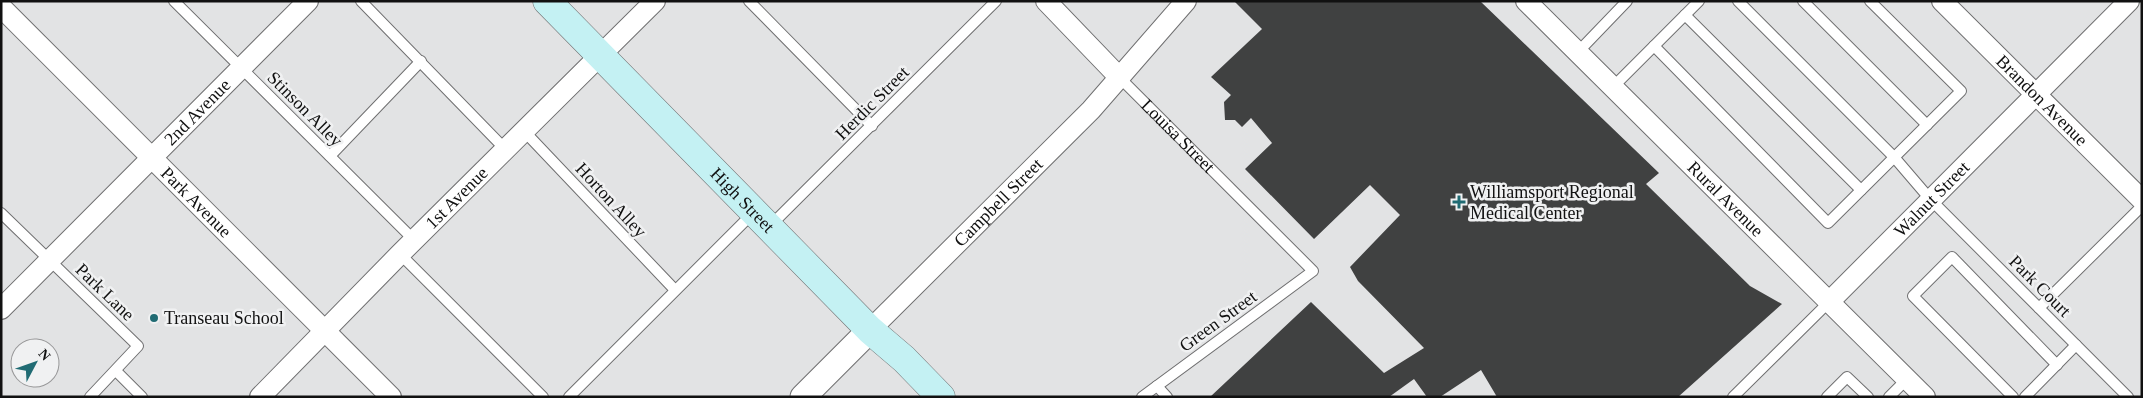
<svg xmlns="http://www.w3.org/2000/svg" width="2143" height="398" font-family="'Times New Roman',serif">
	<rect width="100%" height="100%" fill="#e2e3e4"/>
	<polygon fill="#404141" points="1234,1 1480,1 1659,173 1646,184 1750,286 1782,304 1678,397 1497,397 1481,370 1440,397 1427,397 1414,379 1389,397 1210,397 1311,302 1384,373 1424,348 1358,281 1350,267 1400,215 1370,185 1314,239 1245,169 1272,143 1251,118 1242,127 1235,120 1225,120 1224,102 1231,95 1211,77 1262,29"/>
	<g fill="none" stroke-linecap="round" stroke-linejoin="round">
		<g stroke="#6f6f70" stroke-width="12">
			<g id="service">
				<polyline points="174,1 414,240"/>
				<polyline points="361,1 506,150"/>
				<polyline points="749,1 872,126"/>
				<polyline points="1738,1 1894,157 1930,199 2128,397"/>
				<polyline points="1803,1 1927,125"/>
				<polyline points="1685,15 1861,190"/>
				<polyline points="1654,46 1828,223 1961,91 1870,1"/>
				<polyline points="1578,52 1627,1"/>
				<path id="s1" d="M1120 78 1313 271 1142 397"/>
				<polyline points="1613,87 1699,1"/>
				<polyline points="524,131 675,290"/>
				<polyline points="330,156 421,61"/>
				<polyline points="1,213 138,346 90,397"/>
				<polyline points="770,226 996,1"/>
				<polyline points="400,254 543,397"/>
				<polyline points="2039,308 2142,206"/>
				<polyline points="116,371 142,397"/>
				<polyline points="1157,386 1167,397"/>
				<polyline points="569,397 754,212"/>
				<polyline points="1733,397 1830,301"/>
				<polyline points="1827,397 1847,377 1868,397"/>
				<polyline points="1889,397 1907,379"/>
				<polyline points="2013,397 1913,296 1952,257 2057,365"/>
				<polyline points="2025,397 2076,345"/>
			</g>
		</g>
		<g stroke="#6f6f70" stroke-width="22">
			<g id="minor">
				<polyline points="1046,1 1120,78"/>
				<path id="s2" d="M1526 1 1925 397"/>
				<path id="s3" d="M1942 1 2142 200"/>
				<path id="s4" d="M1 7 391 397"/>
				<path id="s5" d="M1830 301 2129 1"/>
				<path id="s6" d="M1 309 308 1"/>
				<path id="s7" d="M870 330 1091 110 1186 1"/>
				<path id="s8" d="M260 397 400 254 655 1"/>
			</g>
		</g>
		<g stroke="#6f6f70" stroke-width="27">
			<polyline id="tertiary" points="803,397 870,330"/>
		</g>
		<g stroke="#6f6f70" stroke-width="29">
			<g id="secondary">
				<path id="s9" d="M547 1 870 330 904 359 941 397"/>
			</g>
		</g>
		<use href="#service" stroke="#fff" stroke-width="10"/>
		<use href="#minor" stroke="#fff" stroke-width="20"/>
		<use href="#tertiary" stroke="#fff" stroke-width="25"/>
		<use href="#secondary" stroke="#c4f1f3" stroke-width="28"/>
	</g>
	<g fill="#206b73" stroke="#f0f1f2" stroke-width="2">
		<path d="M1456.5 194.5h5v5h5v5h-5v5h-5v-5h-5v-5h5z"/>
		<circle cx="154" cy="318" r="5"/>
	</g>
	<g text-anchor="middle" stroke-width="5" stroke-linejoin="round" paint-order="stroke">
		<g font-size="18" fill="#111" stroke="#f0f1f2">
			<text dy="6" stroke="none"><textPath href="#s3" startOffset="141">Brandon Avenue</textPath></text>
			<text transform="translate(872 103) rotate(-45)" y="6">Herdic Street</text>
			<text transform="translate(305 109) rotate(45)" y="6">Stinson Alley</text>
			<text dy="6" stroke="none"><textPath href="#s6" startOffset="278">2nd Avenue</textPath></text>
			<text dy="6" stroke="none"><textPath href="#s1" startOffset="82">Louisa Street</textPath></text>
			<text dy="6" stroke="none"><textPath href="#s8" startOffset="280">1st Avenue</textPath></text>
			<text dy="6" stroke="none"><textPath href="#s2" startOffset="281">Rural Avenue</textPath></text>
			<text dy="6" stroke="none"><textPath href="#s5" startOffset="144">Walnut Street</textPath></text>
			<text transform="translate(611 200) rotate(47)" y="6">Horton Alley</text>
			<text dy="6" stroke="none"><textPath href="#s9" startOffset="279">High Street</textPath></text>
			<text dy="6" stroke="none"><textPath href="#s4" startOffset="276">Park Avenue</textPath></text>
			<text dy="6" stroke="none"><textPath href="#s7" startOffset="181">Campbell Street</textPath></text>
			<text transform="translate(2040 286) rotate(45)" y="6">Park Court</text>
			<text transform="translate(105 292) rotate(44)" y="6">Park Lane</text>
			<text transform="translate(1218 321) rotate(-36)" y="6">Green Street</text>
		</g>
		<g font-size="18" fill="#111" stroke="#f0f1f2" text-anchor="start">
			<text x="1470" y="198">Williamsport Regional<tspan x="1470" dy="21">Medical Center</tspan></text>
			<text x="164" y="324">Transeau School</text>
		</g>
	</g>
	<rect width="2143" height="398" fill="none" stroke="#111111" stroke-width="5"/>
	<g transform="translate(35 363) rotate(49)"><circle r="24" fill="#f0f1f2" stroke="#979798"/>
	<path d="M0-4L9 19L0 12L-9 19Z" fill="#206b73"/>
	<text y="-8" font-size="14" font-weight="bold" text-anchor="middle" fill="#111111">N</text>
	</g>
</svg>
